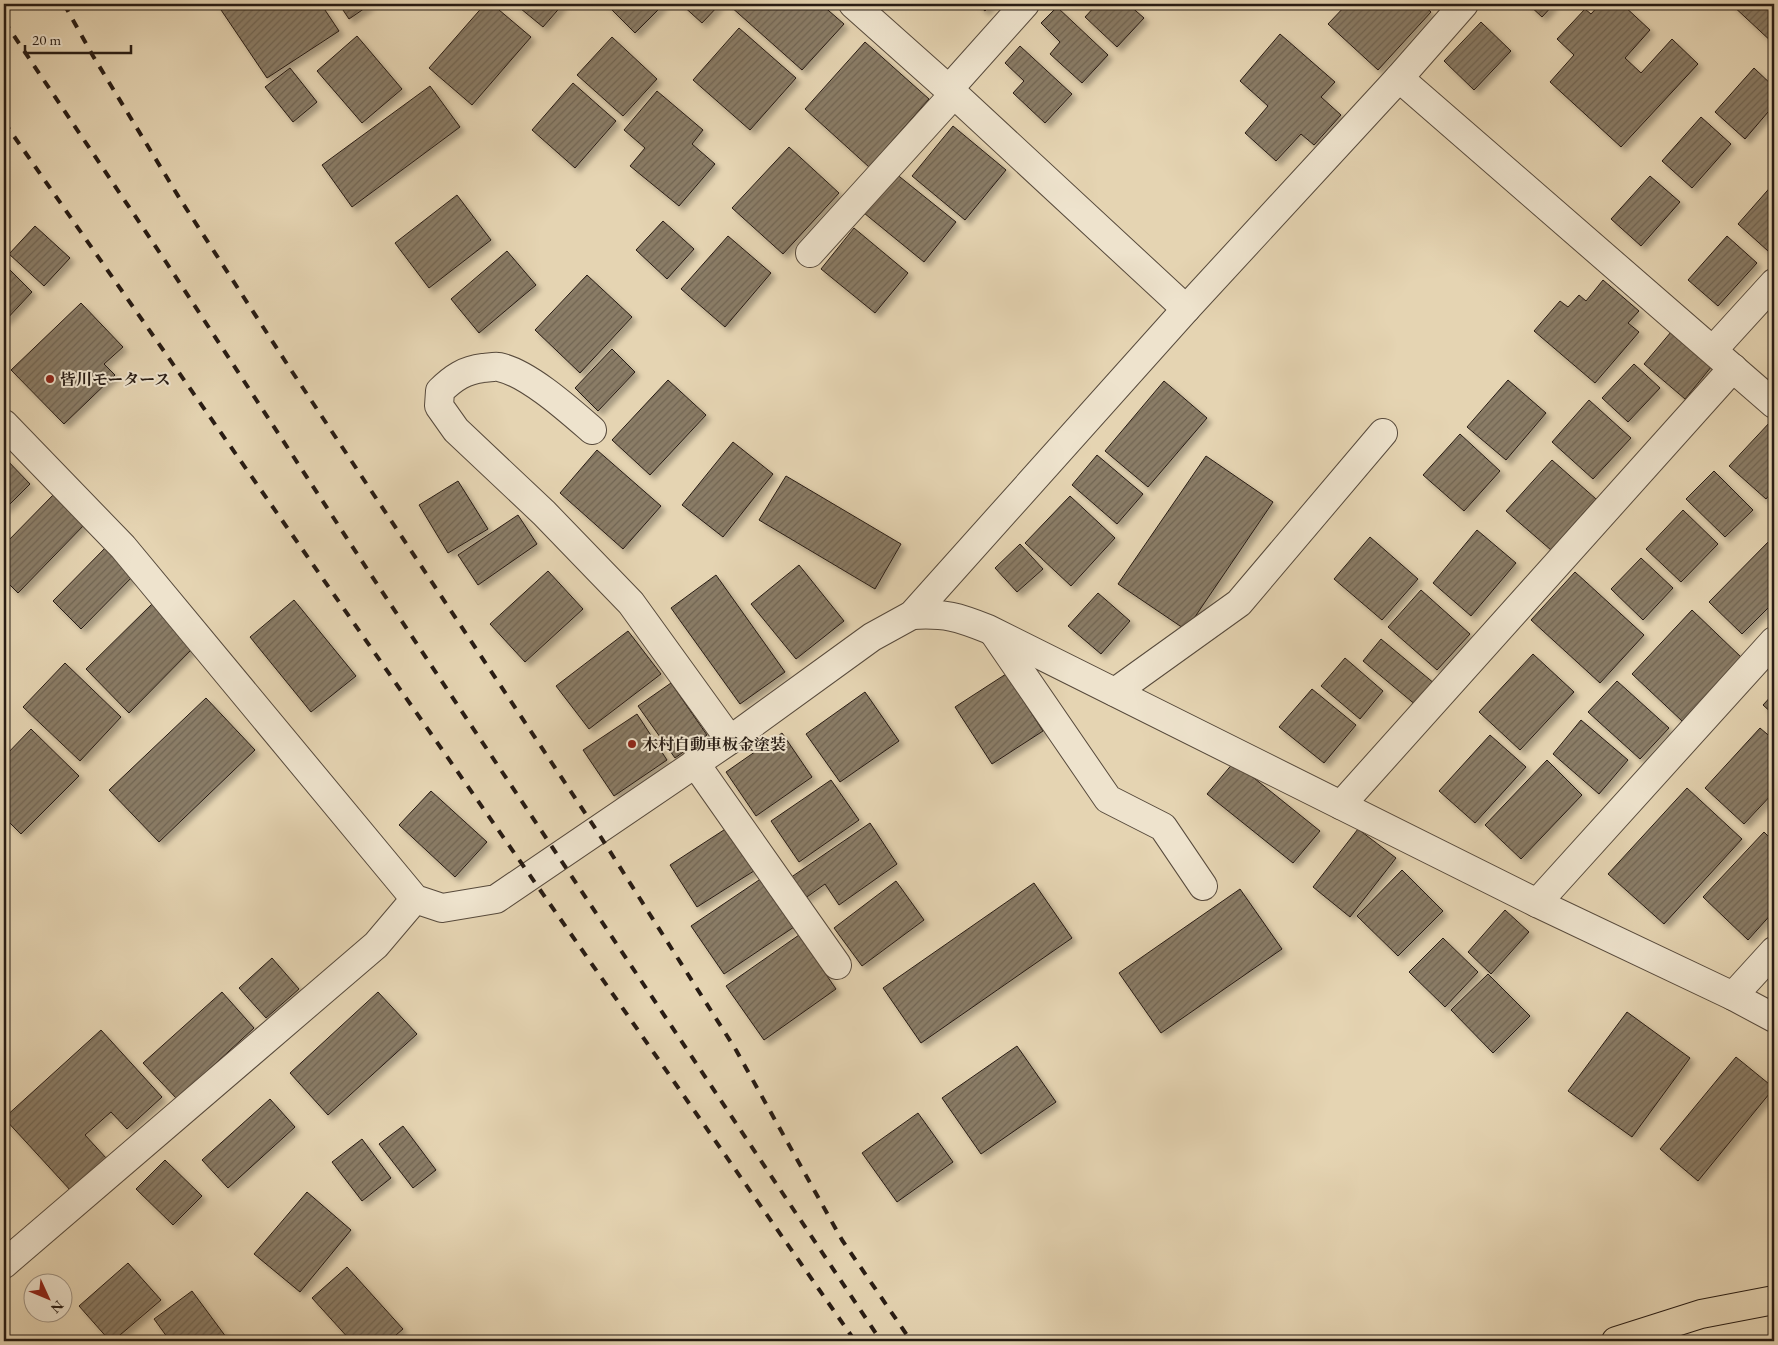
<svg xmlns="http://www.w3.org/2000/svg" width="1778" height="1345" font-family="'EB Garamond','Noto Serif JP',serif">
	<defs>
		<pattern id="building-hatch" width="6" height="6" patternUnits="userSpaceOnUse" patternTransform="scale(1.25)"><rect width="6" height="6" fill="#8a7c66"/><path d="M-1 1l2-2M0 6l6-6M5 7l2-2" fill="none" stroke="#716553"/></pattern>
		<filter id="shadow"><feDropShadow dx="4.5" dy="4.5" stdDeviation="2.5" flood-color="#0004"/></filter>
	</defs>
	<rect width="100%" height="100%" fill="#e5d4b2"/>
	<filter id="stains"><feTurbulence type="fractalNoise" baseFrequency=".004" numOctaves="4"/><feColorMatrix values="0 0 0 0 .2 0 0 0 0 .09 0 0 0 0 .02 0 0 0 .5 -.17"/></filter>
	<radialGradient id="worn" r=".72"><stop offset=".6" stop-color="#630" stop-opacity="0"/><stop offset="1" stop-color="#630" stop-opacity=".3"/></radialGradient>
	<g fill="url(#building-hatch)" stroke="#281c14" filter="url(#shadow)">
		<polygon points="217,4 321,4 339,31 267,78"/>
		<polygon points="339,4 371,4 349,19"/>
		<polygon points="485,4 492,4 531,37 472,105 429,68"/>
		<polygon points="515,4 563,4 543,27"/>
		<polygon points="606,4 664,4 635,33"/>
		<polygon points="681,4 720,4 702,23"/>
		<polygon points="732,4 821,4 844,24 802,70 730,6"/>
		<polygon points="977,4 991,4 985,11"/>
		<polygon points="1094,4 1128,4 1144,18 1117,47 1085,17 1096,5"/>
		<polygon points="1347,4 1422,4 1431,12 1378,70 1328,24"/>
		<polygon points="1528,4 1554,4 1542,17"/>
		<polygon points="1600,4 1622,4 1650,30 1625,58 1641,73 1672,39 1698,64 1621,147 1550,82 1574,55 1557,39 1585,9 1591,14"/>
		<polygon points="1731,4 1774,4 1774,44"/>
		<polygon points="1057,7 1108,55 1082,83 1050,54 1060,42 1041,23"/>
		<polygon points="1481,22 1511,51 1474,90 1444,61"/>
		<polygon points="739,28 796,78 750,130 693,80"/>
		<polygon points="1280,34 1335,82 1321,97 1341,115 1314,145 1301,134 1276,161 1245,133 1268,106 1240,81"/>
		<polygon points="357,36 402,89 362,123 317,71"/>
		<polygon points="612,37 657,79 623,116 577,75"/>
		<polygon points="865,42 929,99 869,167 805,109"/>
		<polygon points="1020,46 1072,94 1045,123 1013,93 1024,81 1005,63"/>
		<polygon points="290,68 317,102 293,122 265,87"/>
		<polygon points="1754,68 1774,87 1774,105 1745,139 1715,112"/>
		<polygon points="573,83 616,121 575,168 532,130"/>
		<polygon points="430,86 460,127 352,207 322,165"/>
		<polygon points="657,91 703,130 692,144 715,164 679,206 630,166 645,148 624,130"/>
		<polygon points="1701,117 1731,144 1692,188 1662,161"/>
		<polygon points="953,126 1006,170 965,220 912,176"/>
		<polygon points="789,147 839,193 783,254 732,208"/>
		<polygon points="895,173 956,222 924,262 864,213"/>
		<polygon points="1650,176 1680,202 1641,246 1611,219"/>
		<polygon points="1774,183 1774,244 1768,251 1738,224"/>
		<polygon points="457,195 491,240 429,288 395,243"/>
		<polygon points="663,221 694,249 667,279 636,250"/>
		<polygon points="35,226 70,258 44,286 9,254"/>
		<polygon points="854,228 908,273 875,313 821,269"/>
		<polygon points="728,236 771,273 725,327 681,289"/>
		<polygon points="1727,236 1757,263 1718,306 1688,280"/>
		<polygon points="507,251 536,285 479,333 451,299"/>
		<polygon points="4,264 32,292 4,322"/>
		<polygon points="587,275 632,317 580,373 535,330"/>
		<polygon points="1603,280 1639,311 1628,323 1639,332 1595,383 1534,331 1560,301 1568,307 1579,295 1586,301"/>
		<polygon points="81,303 123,347 104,364 115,375 64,424 11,370"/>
		<polygon points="1671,332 1712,366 1685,399 1644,364"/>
		<polygon points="612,349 635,372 598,411 575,388"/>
		<polygon points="1634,364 1660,388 1628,422 1602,398"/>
		<polygon points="668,380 706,415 650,475 612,440"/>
		<polygon points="1508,380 1546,413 1506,460 1467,427"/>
		<polygon points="1164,381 1207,418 1148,487 1105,451"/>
		<polygon points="1589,400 1631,438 1593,479 1552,442"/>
		<polygon points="1771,421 1774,424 1774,490 1766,499 1729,466"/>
		<polygon points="1460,434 1500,471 1464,511 1423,475"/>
		<polygon points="733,442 773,474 723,537 682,505"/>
		<polygon points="597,450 661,506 623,549 560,493"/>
		<polygon points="1097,455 1143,494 1117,524 1072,485"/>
		<polygon points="1206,456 1273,502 1186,630 1118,584"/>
		<polygon points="4,457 30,484 4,510"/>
		<polygon points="1552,460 1596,499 1551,550 1506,511"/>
		<polygon points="1714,471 1753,510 1725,537 1686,499"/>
		<polygon points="786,476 901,544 875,589 759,520"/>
		<polygon points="458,481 488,529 448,553 419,505"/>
		<polygon points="56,492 87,522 18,593 4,579 4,545"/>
		<polygon points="1070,496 1115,538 1071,586 1025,543"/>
		<polygon points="1683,510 1718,544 1681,582 1646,549"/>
		<polygon points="518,515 537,544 478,585 458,555"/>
		<polygon points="1477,530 1516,563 1471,616 1433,583"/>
		<polygon points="1774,536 1774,602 1742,634 1709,602"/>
		<polygon points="1370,537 1418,579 1382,620 1334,579"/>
		<polygon points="109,544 137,572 81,629 53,601"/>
		<polygon points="1020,544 1043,569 1017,592 995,568"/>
		<polygon points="1641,558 1673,588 1643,620 1611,589"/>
		<polygon points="799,565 844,621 796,659 751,604"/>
		<polygon points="548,571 583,609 525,662 490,624"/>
		<polygon points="1575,572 1644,635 1600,683 1531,620"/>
		<polygon points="716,575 785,672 740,704 671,608"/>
		<polygon points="1421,590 1470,634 1437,670 1388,627"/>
		<polygon points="1098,593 1130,621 1101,654 1068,626"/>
		<polygon points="294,600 356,676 311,712 250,637"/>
		<polygon points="152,604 195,646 129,713 86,669"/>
		<polygon points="1692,610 1742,658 1682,721 1632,674"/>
		<polygon points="628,631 661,674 589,729 556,686"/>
		<polygon points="1381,639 1435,684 1417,706 1363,661"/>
		<polygon points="1533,654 1574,692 1520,750 1479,712"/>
		<polygon points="1345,658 1383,691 1360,719 1321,686"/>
		<polygon points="65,663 121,717 80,761 23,707"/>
		<polygon points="1006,674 1043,731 992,764 955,707"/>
		<polygon points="1617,681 1669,728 1640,759 1588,712"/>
		<polygon points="671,683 707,735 675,758 638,706"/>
		<polygon points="1312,689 1356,725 1324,763 1279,727"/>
		<polygon points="865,692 899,741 840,782 806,734"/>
		<polygon points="1774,693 1774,715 1763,705"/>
		<polygon points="206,698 255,750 159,842 109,790"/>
		<polygon points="637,714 667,760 614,796 583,750"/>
		<polygon points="1581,720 1628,760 1599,794 1553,754"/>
		<polygon points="1760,728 1774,740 1774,792 1744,824 1705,788"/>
		<polygon points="31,729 79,776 21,834 4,817 4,757"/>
		<polygon points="782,733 812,777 756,816 726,772"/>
		<polygon points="1490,735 1526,767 1475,823 1439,791"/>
		<polygon points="1547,760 1582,795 1521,859 1485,825"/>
		<polygon points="1234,762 1320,831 1293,863 1207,794"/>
		<polygon points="831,780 859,820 799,862 771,821"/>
		<polygon points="1687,788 1742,839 1664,924 1608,874"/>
		<polygon points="431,791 487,842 455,877 399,825"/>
		<polygon points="870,823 897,864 839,905 825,884 804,899 790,878"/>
		<polygon points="730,826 757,869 697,907 670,865"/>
		<polygon points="1358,829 1396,858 1350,917 1313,887"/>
		<polygon points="1764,832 1774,842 1774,911 1748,940 1703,897"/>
		<polygon points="1402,870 1443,911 1398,956 1357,916"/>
		<polygon points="762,878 794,927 724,974 691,926"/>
		<polygon points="896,881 924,920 862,966 834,928"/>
		<polygon points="1034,883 1072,938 921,1043 883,988"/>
		<polygon points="1240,889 1282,949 1161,1033 1119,973"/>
		<polygon points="1505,910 1529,932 1491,974 1468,952"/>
		<polygon points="799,935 836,989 764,1040 726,986"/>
		<polygon points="1443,938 1478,972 1445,1007 1409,972"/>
		<polygon points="272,958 299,989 266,1018 239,988"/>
		<polygon points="1488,974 1530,1016 1493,1053 1451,1010"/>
		<polygon points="222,992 254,1028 177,1099 143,1063"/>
		<polygon points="378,992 417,1034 328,1115 290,1073"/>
		<polygon points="1627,1012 1690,1058 1632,1137 1568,1091"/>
		<polygon points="101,1030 162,1097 127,1129 111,1112 85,1135 107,1159 71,1191 4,1118"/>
		<polygon points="1017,1046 1056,1102 981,1154 942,1098"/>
		<polygon points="1736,1057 1774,1088 1698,1181 1660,1149"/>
		<polygon points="270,1099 295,1127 228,1188 202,1160"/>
		<polygon points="918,1113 953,1162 897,1202 862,1153"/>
		<polygon points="403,1126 436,1170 413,1188 379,1144"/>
		<polygon points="362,1139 391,1178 362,1201 332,1162"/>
		<polygon points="165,1160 202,1196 173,1225 136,1189"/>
		<polygon points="307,1192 351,1230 300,1292 254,1254"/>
		<polygon points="128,1263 161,1300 113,1341 110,1341 79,1306"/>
		<polygon points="347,1267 403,1329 389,1341 351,1341 312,1298"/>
		<polygon points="192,1291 229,1341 170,1341 154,1319"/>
	</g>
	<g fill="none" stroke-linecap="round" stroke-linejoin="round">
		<g stroke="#574a3c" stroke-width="30">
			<g id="minor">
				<polyline points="853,4 954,94 1186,309"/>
				<polyline points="1399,78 1774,404"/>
				<polyline points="949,89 1025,4"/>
				<polyline points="810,253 954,94"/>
				<polyline points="1713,350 1774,283"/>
				<polyline points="4,424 123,547 415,899 442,908 496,899 730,740 872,637 912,615 1186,309 1399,78 1464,4"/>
				<path d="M592 430C569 410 528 373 499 367 494 366 488 368 483 368 465 370 453 378 440 391L439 406 456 430 544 513 631 603 730 740"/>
				<path d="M912 615C945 613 958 617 988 629L1537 903 1733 996 1774 1018"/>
				<polyline points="994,633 1108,799 1163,827 1203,886"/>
				<polyline points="1115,692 1239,603 1383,433"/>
				<polyline points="695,763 837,965"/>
				<polyline points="1341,805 1733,368"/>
				<polyline points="1537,903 1774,641"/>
				<polyline points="1733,996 1774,951"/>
				<polyline points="4,1264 376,945 415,899"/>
			</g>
		</g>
		<g stroke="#281c14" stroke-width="30">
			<polyline id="highway" points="1616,1341 1701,1314 1774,1300"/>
		</g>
		<use href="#minor" stroke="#eee3cd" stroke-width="28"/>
		<use href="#highway" stroke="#e5d4b2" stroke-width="28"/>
		<g stroke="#281c14" stroke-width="4" stroke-dasharray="9 9" stroke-linecap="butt">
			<polyline points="64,4 93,56 180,199 289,367 597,831 736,1050 842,1240 911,1341"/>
			<polyline points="4,21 166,262 369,572 881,1341"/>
			<polyline points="4,122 855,1341"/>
		</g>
	</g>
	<g fill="#8f2418" stroke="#eee3cd" stroke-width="2">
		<circle cx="50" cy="379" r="5"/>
		<circle cx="632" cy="744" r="5"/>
	</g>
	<g text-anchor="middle" stroke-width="4" stroke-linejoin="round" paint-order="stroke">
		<g font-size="16" font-weight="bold" fill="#281c14" stroke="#eee3cd" text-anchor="start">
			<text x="60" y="385">皆川モータース</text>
			<text x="642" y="750">木村自動車板金塗装</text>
		</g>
	</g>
	<rect width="1778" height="1345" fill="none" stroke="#e5d4b2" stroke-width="20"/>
	<rect x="5" y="5" width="1768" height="1335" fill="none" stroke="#281c14" stroke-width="2.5"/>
	<rect x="10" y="10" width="1758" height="1325" fill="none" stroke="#281c14"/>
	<g transform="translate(48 1298) rotate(134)"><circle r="24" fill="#eee3cd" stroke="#9f9383"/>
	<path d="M0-4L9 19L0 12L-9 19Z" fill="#8f2418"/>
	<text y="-8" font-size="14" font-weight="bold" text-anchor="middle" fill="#281c14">N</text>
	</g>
	<path d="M25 45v8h106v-8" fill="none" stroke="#281c14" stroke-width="2.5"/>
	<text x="32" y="45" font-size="15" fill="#281c14" stroke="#eee3cd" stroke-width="4" paint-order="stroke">20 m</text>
	<rect width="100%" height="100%" filter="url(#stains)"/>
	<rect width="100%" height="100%" fill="url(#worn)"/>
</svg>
